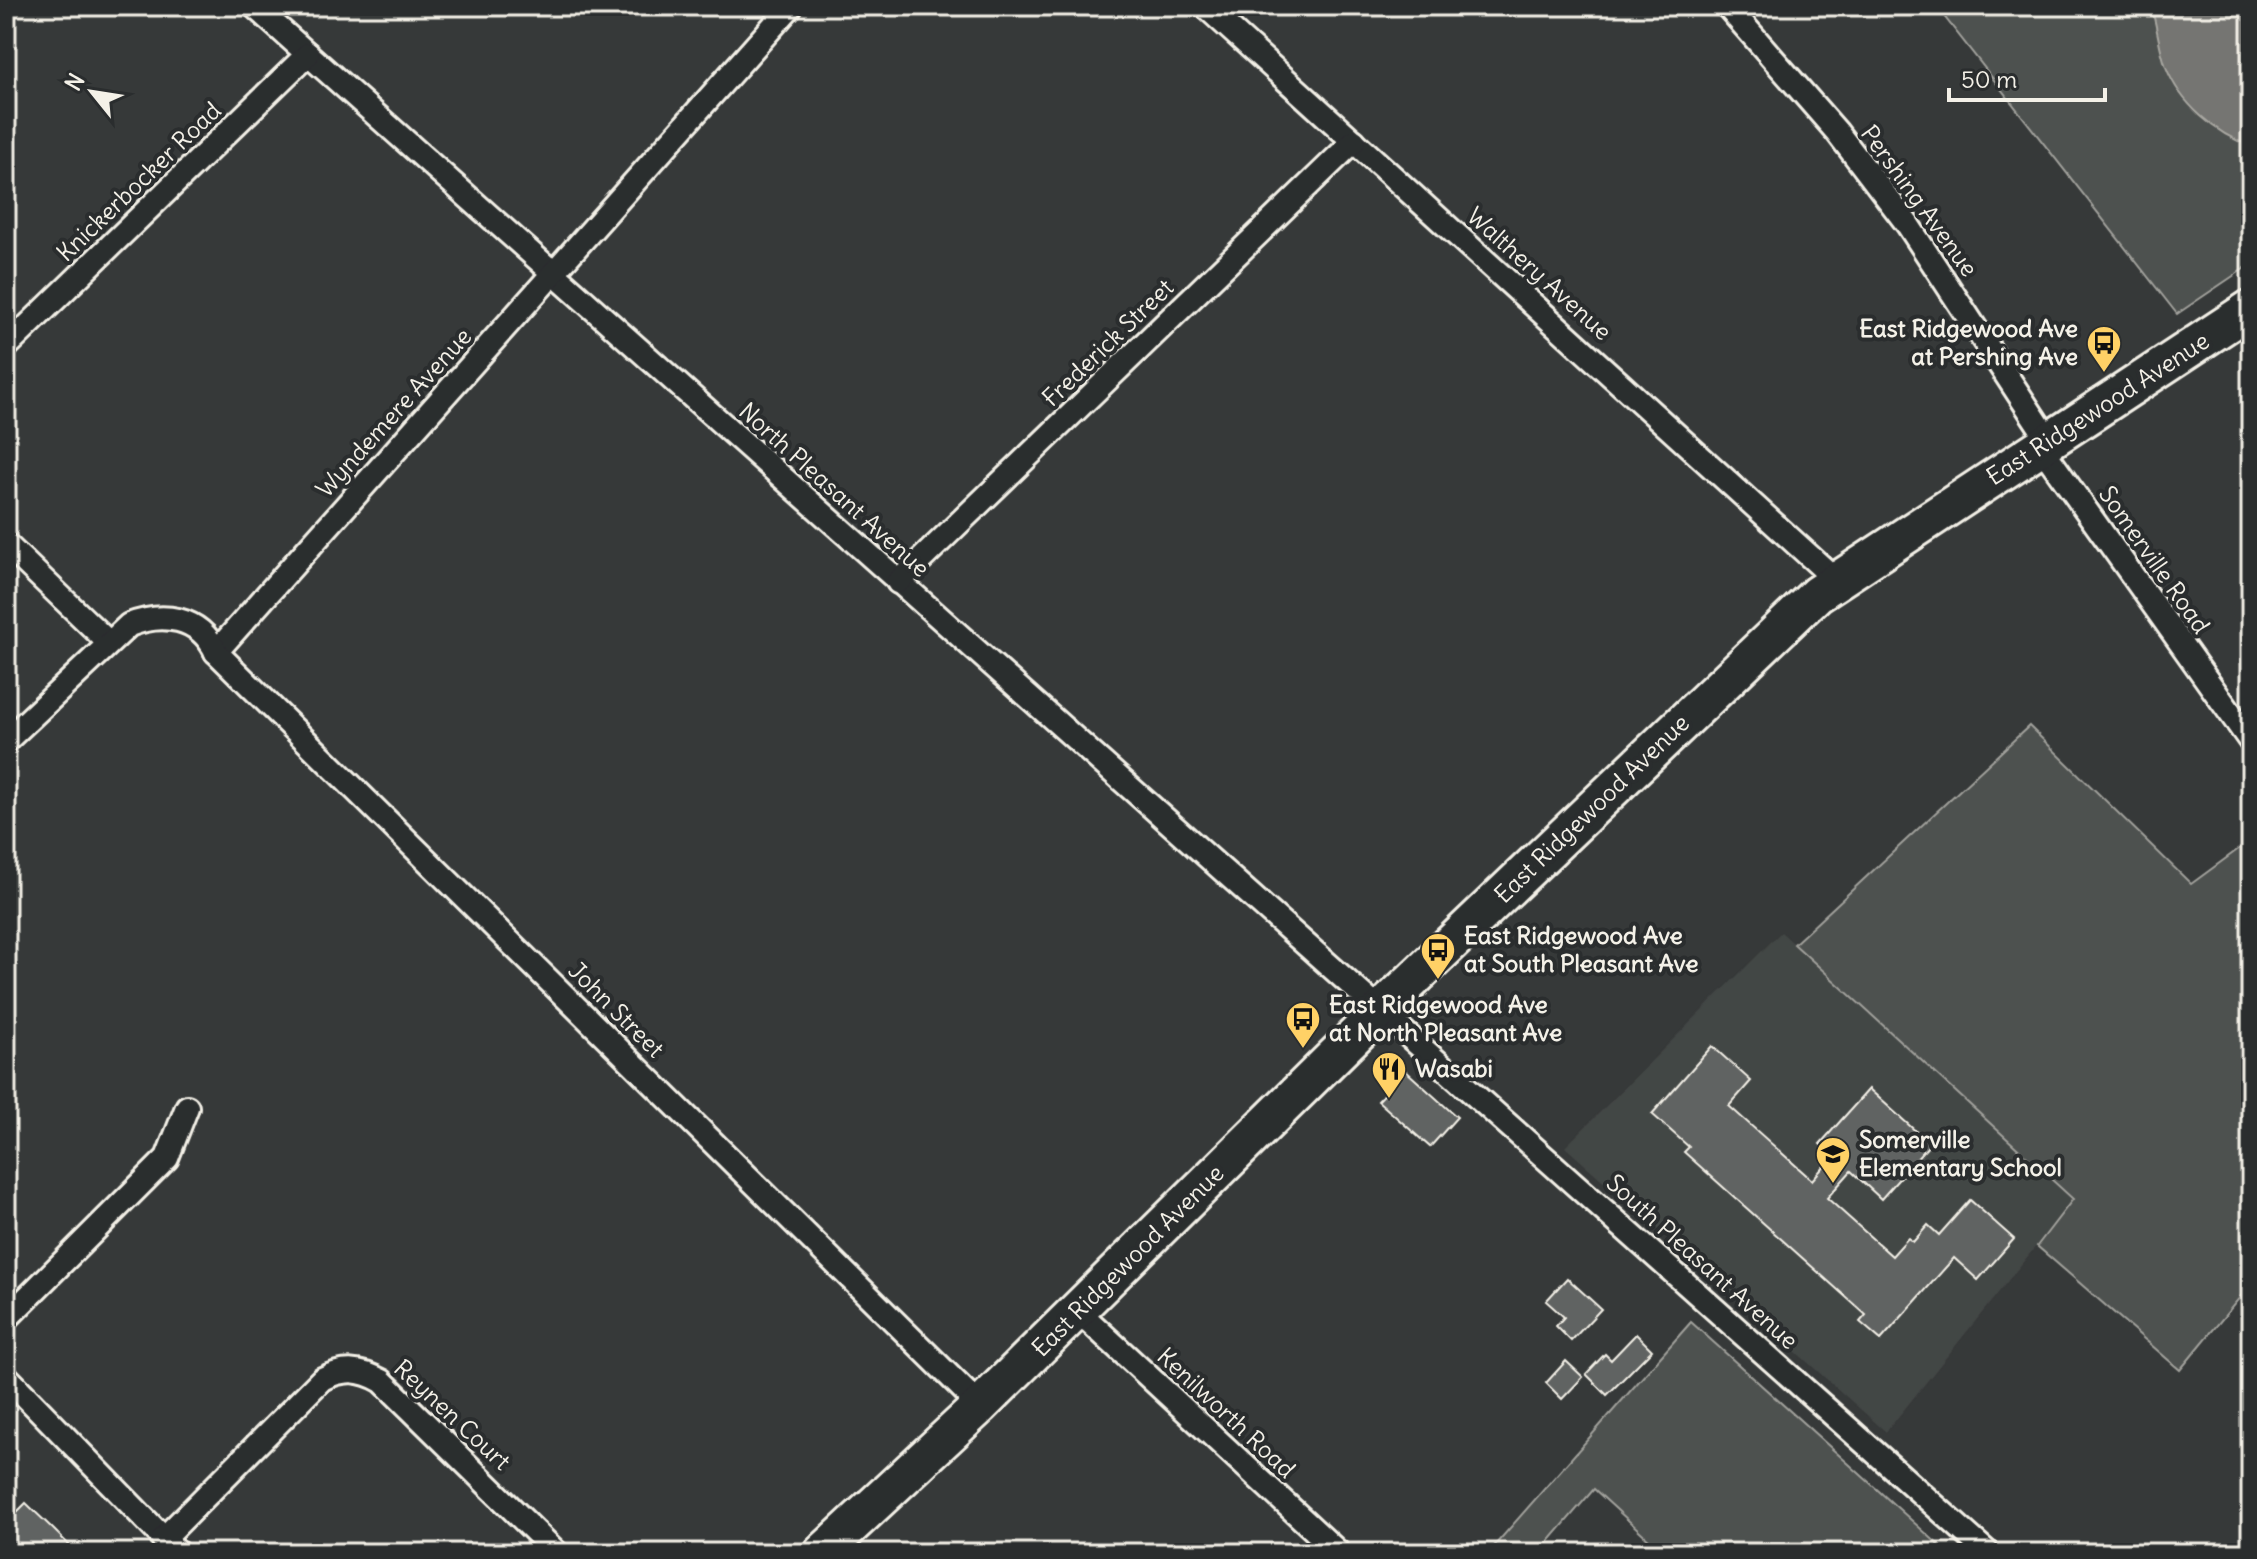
<svg xmlns="http://www.w3.org/2000/svg" width="2257" height="1559" font-family="Delius,sans-serif">
	<rect width="100%" height="100%" fill="#363939"/>
	<filter id="ink" filterUnits="userSpaceOnUse"><feTurbulence type="fractalNoise" baseFrequency=".0125" numOctaves="2"/><feDisplacementMap in="SourceGraphic" scale="16" xChannelSelector="R" yChannelSelector="G"/><feConvolveMatrix kernelMatrix="1 2 1 2 8 2 1 2 1" color-interpolation-filters="sRGB"/></filter>
	<g filter="url(#ink)">
		<polygon fill="#434645" points="1781,932 2074,1199 1886,1432 1565,1147"/>
		<g fill="#4e514f" stroke="#a1a19c" stroke-width="2">
			<polygon points="1936,6 2251,6 2251,264 2177,314"/>
			<polygon points="2029,726 2191,884 2251,840 2251,1284 2180,1370 2037,1246 2073,1199 1794,944"/>
			<polygon points="1691,1322 1940,1546 1952,1553 1664,1553 1594,1489 1539,1553 1488,1553"/>
		</g>
		<path fill="#757572" stroke="#a8a7a1" stroke-width="2" d="M2151 6H2251V146C2215 134 2180 103 2166 67 2159 48 2157 26 2151 6Z"/>
		<g fill="#616362" stroke="#f4f1e8" stroke-width="2">
			<polygon points="1712,1046 1751,1081 1729,1106 1812,1180 1833,1156 1820,1144 1869,1089 1930,1144 1881,1199 1851,1171 1827,1198 1892,1256 1908,1238 1913,1242 1928,1225 1939,1235 1970,1200 2014,1239 1978,1280 1954,1258 1881,1340 1860,1322 1866,1315 1684,1152 1689,1147 1652,1114"/>
			<polygon points="1406,1071 1457,1117 1430,1147 1378,1101"/>
			<polygon points="1567,1278 1601,1309 1571,1341 1556,1326 1564,1317 1546,1301"/>
			<polygon points="1636,1334 1652,1350 1607,1395 1586,1374 1605,1354 1611,1360"/>
			<polygon points="1566,1361 1583,1377 1562,1399 1546,1383"/>
			<polygon points="26,1503 53,1529 77,1553 6,1553 6,1523"/>
		</g>
		<g fill="none" stroke-linecap="round" stroke-linejoin="round">
			<g stroke="#f4f1e8" stroke-width="28">
				<g id="street">
					<polyline points="254,6 1988,1553"/>
					<polyline points="1205,6 1837,581"/>
					<polyline points="1727,6 1837,132 1908,225 2050,442"/>
					<polyline points="6,347 308,54"/>
					<polyline points="2041,447 2251,742"/>
					<polyline points="6,544 108,642"/>
					<polyline points="898,582 1354,141"/>
					<polyline points="216,652 791,6"/>
					<path d="M6 741 129 625C162 612 199 616 216 652L980 1406"/>
					<polyline points="1078,1311 1339,1553"/>
					<polyline points="6,1319 167,1158 187,1107"/>
					<polyline points="6,1376 178,1553"/>
					<path d="M163 1539 322 1379C344 1368 360 1369 382 1381L557 1553"/>
				</g>
			</g>
			<g stroke="#f4f1e8" stroke-width="42">
				<polyline id="primary" points="822,1553 980,1406 1380,1011 1817,594 2251,308"/>
			</g>
			<use href="#street" stroke="#2a2d2e" stroke-width="22"/>
			<use href="#primary" stroke="#2a2d2e" stroke-width="36"/>
		</g>
	</g>
	<defs>
		<g id="bus-pin" transform="scale(1.8)"><path d="M0 17L-7.5 6A9.5 9.5 0 1 1 7.5 6Z" fill="#ffd166" stroke="#2a2d2e"/><path d="M-5-6H5V4H4V6H2V4H-2V6H-4V4H-5ZM-3.5-4V0h7V-4ZM-3.5 1.2v1.5H-2V1.2ZM2 1.2v1.5H3.5V1.2Z" fill="#111"/></g>
		<g id="restaurant-pin" transform="scale(1.8)"><path d="M0 17L-7.5 6A9.5 9.5 0 1 1 7.5 6Z" fill="#ffd166" stroke="#2a2d2e"/><path d="M-5-6h1v4h1v-4h1v4h1v-4h1v5L-1.5 .5V6h-2V.5L-5-1ZM5-6V6H3V1.5H1.5Q1.5-4 5-6Z" fill="#111"/></g>
		<g id="school-pin" transform="scale(1.8)"><path d="M0 17L-7.5 6A9.5 9.5 0 1 1 7.5 6Z" fill="#ffd166" stroke="#2a2d2e"/><path d="M0-5L7-2L0 1L-7-2ZM-4 1L0 2.5L4 1V4Q0 6-4 4Z" fill="#111"/></g>
	</defs>
	<g fill-rule="evenodd">
		<use href="#bus-pin" x="2104" y="343"/>
		<use href="#bus-pin" x="1438" y="950"/>
		<use href="#bus-pin" x="1303" y="1019"/>
		<use href="#restaurant-pin" x="1389" y="1069"/>
		<use href="#school-pin" x="1833" y="1154"/>
	</g>
	<g text-anchor="middle" stroke-width="8" stroke-linejoin="round" paint-order="stroke">
		<g font-size="24" fill="#f4f1e8" stroke="#2a2d2e">
			<text transform="translate(139 182) rotate(-44)" y="8">Knickerbocker Road</text>
			<text transform="translate(1919 201) rotate(54)" y="8">Pershing Avenue</text>
			<text transform="translate(1539 274) rotate(42)" y="8">Walthery Avenue</text>
			<text transform="translate(1108 343) rotate(-44)" y="8">Frederick Street</text>
			<text transform="translate(2098 409) rotate(-33)" y="8">East Ridgewood Avenue</text>
			<text transform="translate(394 413) rotate(-48)" y="8">Wyndemere Avenue</text>
			<text transform="translate(834 490) rotate(42)" y="8">North Pleasant Avenue</text>
			<text transform="translate(2154 560) rotate(55)" y="8">Somerville Road</text>
			<text transform="translate(1592 809) rotate(-44)" y="8">East Ridgewood Avenue</text>
			<text transform="translate(616 1010) rotate(45)" y="8">John Street</text>
			<text transform="translate(1128 1261) rotate(-45)" y="8">East Ridgewood Avenue</text>
			<text transform="translate(1702 1262) rotate(42)" y="8">South Pleasant Avenue</text>
			<text transform="translate(1226 1413) rotate(43)" y="8">Kenilworth Road</text>
			<text transform="translate(452 1415) rotate(43)" y="8">Reynen Court</text>
		</g>
		<g font-size="24" font-weight="bold" fill="#f4f1e8" stroke="#2a2d2e" text-anchor="start">
			<text x="2078" y="337" text-anchor="end">East Ridgewood Ave<tspan x="2078" dy="28">at Pershing Ave</tspan></text>
			<text x="1464" y="944">East Ridgewood Ave<tspan x="1464" dy="28">at South Pleasant Ave</tspan></text>
			<text x="1329" y="1013">East Ridgewood Ave<tspan x="1329" dy="28">at North Pleasant Ave</tspan></text>
			<text x="1415" y="1077">Wasabi</text>
			<text x="1859" y="1148">Somerville<tspan x="1859" dy="28">Elementary School</tspan></text>
		</g>
	</g>
	<rect width="2257" height="1559" fill="none" stroke="#2a2d2e" stroke-width="32"/>
	<rect x="16" y="16" width="2225" height="1527" fill="none" stroke="#f4f1e8" stroke-width="3" filter="url(#ink)"/>
	<g transform="translate(92 92) rotate(300)" stroke="#2a2d2e" stroke-width="6" paint-order="stroke">
	<path d="M0-6L14 30L0 20L-14 30Z" fill="#f4f1e8"/>
	<text y="-12" font-size="22" font-weight="bold" text-anchor="middle" fill="#f4f1e8">N</text>
	</g>
	<path d="M1949 88v12h156v-12" fill="none" stroke="#f4f1e8" stroke-width="4"/>
	<text x="1961" y="88" font-size="24" fill="#f4f1e8" stroke="#2a2d2e" stroke-width="6" paint-order="stroke">50 m</text>
</svg>
